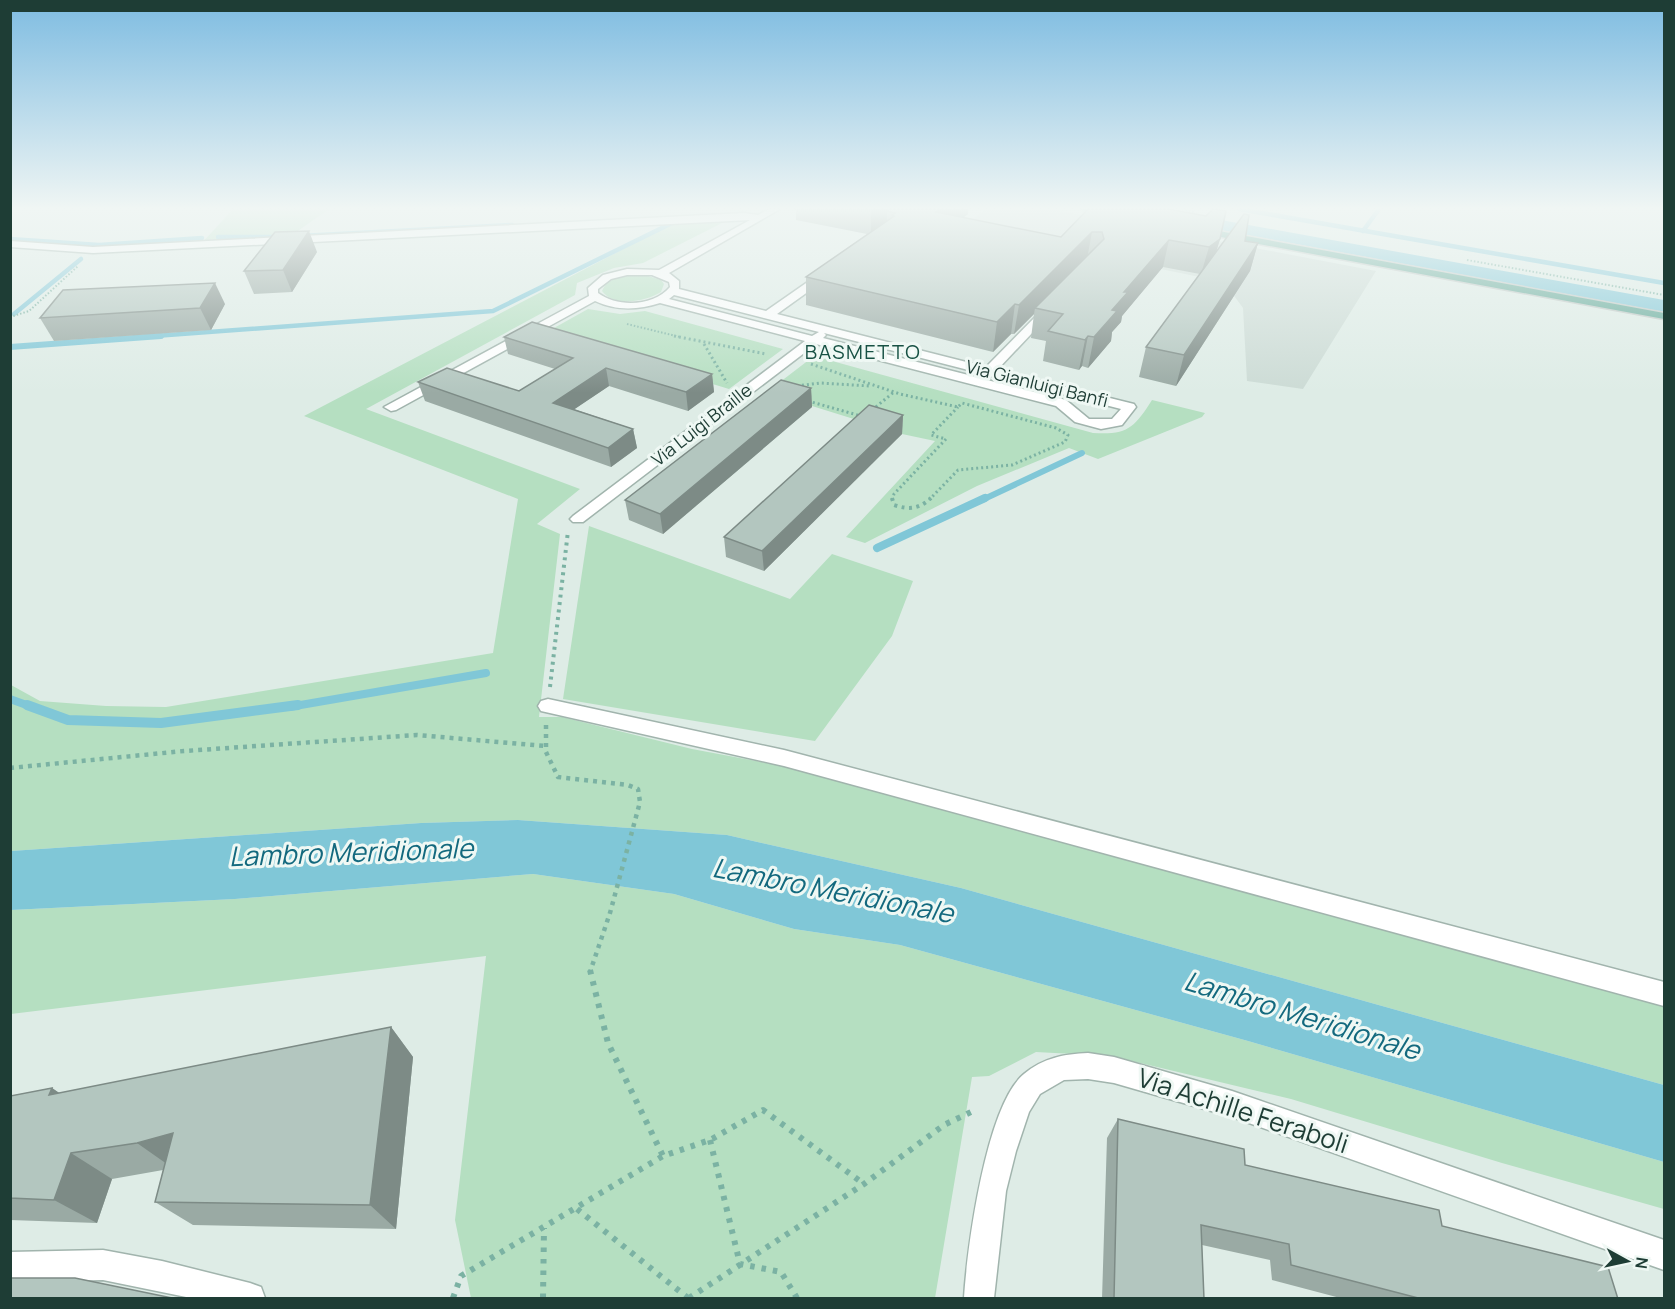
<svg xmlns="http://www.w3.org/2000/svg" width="1675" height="1309" font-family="Manrope,sans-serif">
	<rect width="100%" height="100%" fill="#deece6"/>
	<polygon fill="#ccdbd5" points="986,209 1050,209 1376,271 1303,389 1247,381 1243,308 1224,282 961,228"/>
	<g fill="#b5dfc1">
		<polygon points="233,209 329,209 285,240 200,245"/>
		<polygon points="675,222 724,222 643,263 614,268 577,283 575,295 366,409 580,489 537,524 560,534 539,717 562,717 692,749 782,766 1664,1006 1664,1085 961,888 727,835 518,820 421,823 11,851 11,685 40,701 106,706 166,707 493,653 518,499 304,416"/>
		<path d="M645 275 661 280 664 284 661 292C647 301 614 308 602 291 608 275 631 275 645 275Z"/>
		<polygon points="588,309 620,314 645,311 783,349 729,389 545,333"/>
		<path d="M814 356 1093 433C1128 435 1134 428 1152 400L1205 413 1202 417 1098 459 1069 448 977 486 865 543 846 537 935 441 902 434 767 392Z"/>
		<polygon points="589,526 790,599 832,554 913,581 892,636 815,741 563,699"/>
		<polygon points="533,874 674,894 794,929 900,945 1248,1041 1664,1162 1664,1209 1502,1163 1291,1099 1111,1056 1036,1052 989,1076 972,1077 935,1298 471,1298 455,1220 486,956 11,1014 11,910 235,899"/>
	</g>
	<g fill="#80c7d7">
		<polygon points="1106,209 1160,209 1664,300 1664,312"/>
		<polygon points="518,820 727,835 961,888 1664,1085 1664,1162 1248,1041 900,945 794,929 674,894 533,874 235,899 11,910 11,851 421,823"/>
	</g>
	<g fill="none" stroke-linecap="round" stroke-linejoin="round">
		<g stroke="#80c7d7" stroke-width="4.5">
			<polyline points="1239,209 1664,283"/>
			<polyline points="1363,231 1379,209"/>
			<polyline points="300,236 512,225"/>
			<polyline points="218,237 281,237"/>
			<polyline points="10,239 99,245 202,238"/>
			<polyline points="14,314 81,259"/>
			<polyline points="141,337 493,311 674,222"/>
		</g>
		<g stroke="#80c7d7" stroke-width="6">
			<polyline points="10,347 161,336"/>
			<polyline points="982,500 1082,453"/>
		</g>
		<g stroke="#80c7d7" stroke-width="8">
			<polyline points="877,548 985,498"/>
			<polyline points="10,699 32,707"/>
			<polyline points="289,707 486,673"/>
		</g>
		<polyline stroke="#80c7d7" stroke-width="10" points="27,705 68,720 161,723 298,705"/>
		<g stroke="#a1b4ad" stroke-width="3">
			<g id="minor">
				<path d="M769 209H780L669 273 679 281V289L766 311 822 272H830V276L777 314 986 367 1044 308H1052V312L997 370 1134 404 1136 407 1122 425 1101 429 1075 422 1056 406 816 344 583 522H573L570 519 573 516 805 341 660 303C638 310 616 311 595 301L396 410 391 411 384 407 589 296 588 288 603 275 627 269 659 270 750 220 93 253 10 247V241L93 247 744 213 758 215ZM627 275H652L669 282 670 287C654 306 618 308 598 293V289L611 279ZM674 295 819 332 812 336 669 299ZM824 333 980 373 976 377 823 338 826 335ZM991 376 1121 409 1112 419H1089L1066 400 987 380Z"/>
				<polygon points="548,699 784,750 1664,982 1664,1006 784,766 541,711 538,706 541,701"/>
				<path d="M1088 1053 1114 1057 1232 1091 1664 1240V1270L1232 1117 1114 1083 1088 1079 1064 1080 1040 1094 1029 1112 1016 1151 1006 1191 994 1298H964C967 1249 986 1105 1024 1074 1043 1058 1064 1054 1088 1053Z"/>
				<polygon points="103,1250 162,1261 250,1283 261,1287 265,1298 191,1298 103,1280 10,1282 10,1252"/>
			</g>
		</g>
		<g stroke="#c0c9c6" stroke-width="3">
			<g id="major">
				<polygon points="1079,209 1098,209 1116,215 1111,218"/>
				<polygon points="1197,227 1664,313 1664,319 1194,232 1194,228"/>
			</g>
		</g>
		<g stroke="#7bb2a3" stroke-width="2" stroke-dasharray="1.5 2" stroke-linecap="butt">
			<polyline points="1182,209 1194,212"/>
			<polyline points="1467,260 1664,295"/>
			<polyline points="10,317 29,311 78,266"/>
			<polyline points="627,324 680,337"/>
		</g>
		<g stroke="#7bb2a3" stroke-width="3" stroke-dasharray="2 3" stroke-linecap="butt">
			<polyline points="674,336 766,354"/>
			<polyline points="704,344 727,383"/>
			<polyline points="811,364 900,394 958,407"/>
			<polyline points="797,386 820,383 870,386"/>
			<polyline points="808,401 861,416"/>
			<polyline points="872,410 894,392"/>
			<polyline points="892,500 894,494 946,439 931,435 958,407"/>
			<polyline points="929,500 958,470 1012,465 1065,442 1068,435 1056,428 962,403 958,407"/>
		</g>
		<g stroke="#7bb2a3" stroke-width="4" stroke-dasharray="3 4.5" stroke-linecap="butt">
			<path d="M892 498 894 505C909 510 919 509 931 498"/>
			<polyline points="550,687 568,531"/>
		</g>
		<g stroke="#7bb2a3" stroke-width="4.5" stroke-dasharray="4 5" stroke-linecap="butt">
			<polyline points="546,725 546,752 558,777 628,785 638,789 640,802 610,913 590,972"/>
			<polyline points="10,768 184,751 417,735 545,746"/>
		</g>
		<g stroke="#7bb2a3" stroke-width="6" stroke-dasharray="4.5 7" stroke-linecap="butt">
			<polyline points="590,970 608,1043 663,1156"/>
			<polyline points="710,1140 740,1264 781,1272 797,1298"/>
			<polyline points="577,1209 688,1298"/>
			<polyline points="453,1298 461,1276 663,1156 710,1140 763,1110 864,1184"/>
			<polyline points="543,1298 544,1228"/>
			<polyline points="689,1298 864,1184 944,1125 971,1112"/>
		</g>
		<use href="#minor" fill="#fff" fill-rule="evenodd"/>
		<use href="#major" fill="#5ea695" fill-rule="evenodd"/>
	</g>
	<g fill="#9aaaa4">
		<polygon points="795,209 968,209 968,214 963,218 1061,237 1088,209 1220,239 1216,252 1245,241 1258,243 1250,271 1176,386 1139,377 1146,347 1200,274 1163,267 1122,316 1121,322 1112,332 1111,341 1088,368 1082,366 1079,370 1043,361 1046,341 1031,338 1034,314 1014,334 1011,334 993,352 806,305 806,277 867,234 796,220 796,210"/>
		<polygon points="317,252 292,292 254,294 244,271"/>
		<polygon points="225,304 211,330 54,341 40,318"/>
		<polygon points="504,337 712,374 714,392 688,411 609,386 574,409 633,429 637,448 611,467 425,401 418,382 519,391 555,369 508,354"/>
		<polygon points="811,388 812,407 663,534 629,520 625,500"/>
		<polygon points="903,415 902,434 764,571 726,557 724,537"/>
		<polygon points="391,1027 413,1057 396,1229 193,1225 155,1202 163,1170 112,1179 97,1223 10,1220 10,1096 52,1088 59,1093"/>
		<polygon points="1118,1119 1245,1165 1442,1226 1618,1299 1344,1299 1272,1280 1270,1260 1202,1245 1204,1299 1102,1299 1107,1138"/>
	</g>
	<g fill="#7d8b86">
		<polygon points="871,209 892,209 887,211 887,224 871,235"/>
		<polygon points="941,209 968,209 968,214 934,239 936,212"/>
		<polygon points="309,231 317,252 292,292 283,270"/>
		<polygon points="1092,232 1087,259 1035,308 1034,314 1014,334 1019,305"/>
		<polygon points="1220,239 1212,266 1201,274 1209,247"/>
		<polygon points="1169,240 1163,267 1122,316 1121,322 1112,332 1111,341 1088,368 1094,337 1124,292"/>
		<polygon points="1258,243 1250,271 1176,386 1184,355"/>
		<polygon points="215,283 225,304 211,330 200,308"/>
		<polygon points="1015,304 1011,334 993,352 997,322"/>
		<polygon points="1088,336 1082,366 1079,370 1085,340"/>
		<polygon points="606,368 609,386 557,421 553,403"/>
		<polygon points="712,374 714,392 688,411 686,392"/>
		<polygon points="811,388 812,407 663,534 660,514"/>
		<polygon points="903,415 902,434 764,571 762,551"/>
		<polygon points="633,429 637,448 611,467 608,448"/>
		<polygon points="391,1027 413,1057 396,1229 370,1205"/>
		<polygon points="52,1088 93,1116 49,1095"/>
		<polygon points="173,1133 174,1169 137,1143"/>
		<polygon points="71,1153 112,1179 97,1223 54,1200"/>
	</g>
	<g fill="#b3c6bf" stroke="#7d8b86" stroke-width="1.5">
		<polygon points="890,209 941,209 936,212 1061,237 1088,209 1168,209 1206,216 1213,209 1226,211 1220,239 1209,247 1169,240 1124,292 1128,292 1112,310 1117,311 1094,337 1088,336 1085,340 1048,331 1063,314 1035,308 1104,239 1102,232 1092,232 1019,305 1015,304 997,322 806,277 894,216 892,215 895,213 887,211"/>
		<polygon points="1244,214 1249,215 1245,241 1258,243 1184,355 1146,347"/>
		<polygon points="309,231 283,270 244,271 275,232"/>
		<polygon points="215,283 200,308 40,318 63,290"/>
		<polygon points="532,322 712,374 686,392 606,368 553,403 633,429 608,448 418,382 447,368 519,391 573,358 504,337"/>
		<polygon points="781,380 811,388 660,514 625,500"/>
		<polygon points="869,405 903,415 762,551 724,537"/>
		<polygon points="391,1027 370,1205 155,1202 173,1133 137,1143 71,1153 54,1200 10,1198 10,1096 52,1088 49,1095"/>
		<polygon points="1118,1119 1244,1149 1245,1165 1439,1210 1442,1226 1608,1267 1618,1299 1422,1299 1291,1265 1289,1244 1201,1225 1204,1299 1114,1299"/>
		<polygon points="10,1278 75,1278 177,1299 10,1299"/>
	</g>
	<linearGradient id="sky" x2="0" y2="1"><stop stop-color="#7ebce1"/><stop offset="0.53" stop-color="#f0f6f4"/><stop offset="1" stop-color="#f0f6f4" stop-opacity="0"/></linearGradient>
	<rect width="1675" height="393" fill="url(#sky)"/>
	<g text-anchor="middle" stroke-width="6" stroke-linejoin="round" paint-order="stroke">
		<g font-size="18" fill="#1e3d35" stroke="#eff8f4">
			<text transform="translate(1037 384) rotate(14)" y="6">Via Gianluigi Banfi</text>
			<text transform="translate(702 425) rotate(-38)" y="6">Via Luigi Braille</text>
		</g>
		<g font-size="20" letter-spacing="1.5" fill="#185144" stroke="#eff8f4">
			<text x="863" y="359">BASMETTO</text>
		</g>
		<g font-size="26" fill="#1e3d35" stroke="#eff8f4">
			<text transform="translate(1243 1111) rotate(18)" y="9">Via Achille Feraboli</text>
		</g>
		<g font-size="27" font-style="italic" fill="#13697e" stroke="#eff8f4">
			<text transform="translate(351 853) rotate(-2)" y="9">Lambro Meridionale</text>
			<text transform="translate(833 891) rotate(11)" y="9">Lambro Meridionale</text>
			<text transform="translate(1302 1016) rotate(17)" y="9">Lambro Meridionale</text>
		</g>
	</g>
	<rect width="1675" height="1309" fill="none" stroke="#1e3d35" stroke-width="24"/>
	<g transform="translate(1627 1261) rotate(98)" stroke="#eff8f4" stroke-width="4.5" paint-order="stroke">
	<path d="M0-4.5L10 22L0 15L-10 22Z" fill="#1e3d35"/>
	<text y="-9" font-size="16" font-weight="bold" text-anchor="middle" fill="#1e3d35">N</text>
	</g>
</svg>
